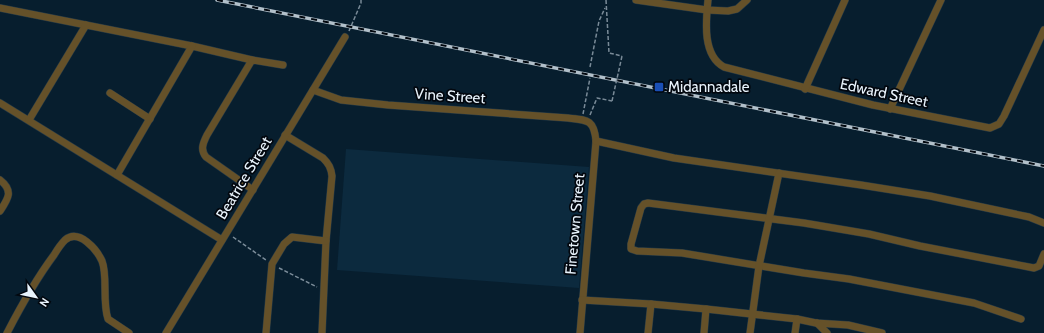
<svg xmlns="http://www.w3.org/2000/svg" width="1044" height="333" font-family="Cabin,sans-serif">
	<rect width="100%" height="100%" fill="#071e2e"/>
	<polygon fill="#0c2a3e" points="346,149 589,167 579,288 337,270"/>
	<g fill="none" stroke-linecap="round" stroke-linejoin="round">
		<g stroke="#223847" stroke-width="8">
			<g id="minor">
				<polyline points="636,0 707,10 728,11 737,9 747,0"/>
				<path d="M708 0C706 21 702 55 724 67L873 105 990 128 999 124 1004 116 1044 30"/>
				<path d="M0 8 192 46 252 60 207 135C203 143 200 150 206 157L253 190"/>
				<polyline points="252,60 283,65"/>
				<polyline points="805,89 845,0"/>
				<path d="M313 90 341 100 388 105 568 118C587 120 594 119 596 141L580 333"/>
				<polyline points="110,93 150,119"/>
				<polyline points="0,103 222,240"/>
				<polyline points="890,109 941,0"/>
				<polyline points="29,120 86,25"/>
				<path d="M285 135 323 158C329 164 331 168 332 176L326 241 322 333"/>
				<polyline points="596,141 674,158 861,185 930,196 1029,217 1044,223"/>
				<polyline points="117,175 192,46"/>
				<path d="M0 180C14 191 8 199 0 211"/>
				<polyline points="582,300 651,304 706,309 797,319 816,323 848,325 882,333"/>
				<polyline points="1021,319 974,303 849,279 804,273 682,253 637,251 631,249 631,244 641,208 644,204 648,203 804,223 869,234 920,246 1034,268 1039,266 1044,254"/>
				<polyline points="817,323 827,333"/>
				<path d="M7 333C21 306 36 279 54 255 57 250 61 244 65 240 79 228 97 250 102 261 108 276 102 301 108 319L129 333"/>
				<polyline points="166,333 345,37"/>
				<polyline points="266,333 272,264 284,244 292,237 326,241"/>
				<polyline points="648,333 651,304"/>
				<polyline points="704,333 706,309"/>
				<polyline points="750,333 759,266 779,173"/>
				<polyline points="795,333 797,319"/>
			</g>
		</g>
		<g stroke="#7a8b98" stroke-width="1.5" stroke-dasharray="4 2" stroke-linecap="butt">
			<polyline points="606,0 609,53 622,56"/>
			<polyline points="349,31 361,3 361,0"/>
			<polyline points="590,67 599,21 605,8"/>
			<polyline points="583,114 590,78"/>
			<polyline points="590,115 597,98 612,101"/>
			<polyline points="233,237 266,260"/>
			<polyline points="279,268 317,287"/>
		</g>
		<use href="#minor" stroke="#655129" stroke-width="7"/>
		<g stroke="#b2c0ca" stroke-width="3.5">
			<polyline id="rail" points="217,0 1044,166"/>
		</g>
		<use href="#rail" stroke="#02070e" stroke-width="2" stroke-dasharray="6" stroke-linecap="butt"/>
		<polyline stroke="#7a8b98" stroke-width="1.5" stroke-dasharray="4 2" stroke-linecap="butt" points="612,101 622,56"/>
	</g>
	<rect fill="#1a4fb4" stroke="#02070e" stroke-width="1.5" x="654" y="82" width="10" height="10" rx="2"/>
	<g text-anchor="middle" stroke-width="3.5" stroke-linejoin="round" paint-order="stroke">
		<g font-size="15" fill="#e8f3fc" stroke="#02070e" text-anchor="start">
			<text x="668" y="92">Midannadale</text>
		</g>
		<g font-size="15" fill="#e8f3fc" stroke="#02070e">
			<text transform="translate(884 93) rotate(12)" y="5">Edward Street</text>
			<text transform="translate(450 96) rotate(4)" y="5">Vine Street</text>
			<text transform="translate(244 178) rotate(-59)" y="5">Beatrice Street</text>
			<text transform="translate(575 224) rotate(-85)" y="5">Finetown Street</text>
		</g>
	</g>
	<g transform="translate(36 297) rotate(123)" stroke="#02070e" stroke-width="3" paint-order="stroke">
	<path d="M0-3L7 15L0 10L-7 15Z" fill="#e8f3fc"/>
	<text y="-6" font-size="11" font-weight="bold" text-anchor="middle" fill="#e8f3fc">N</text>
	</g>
</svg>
